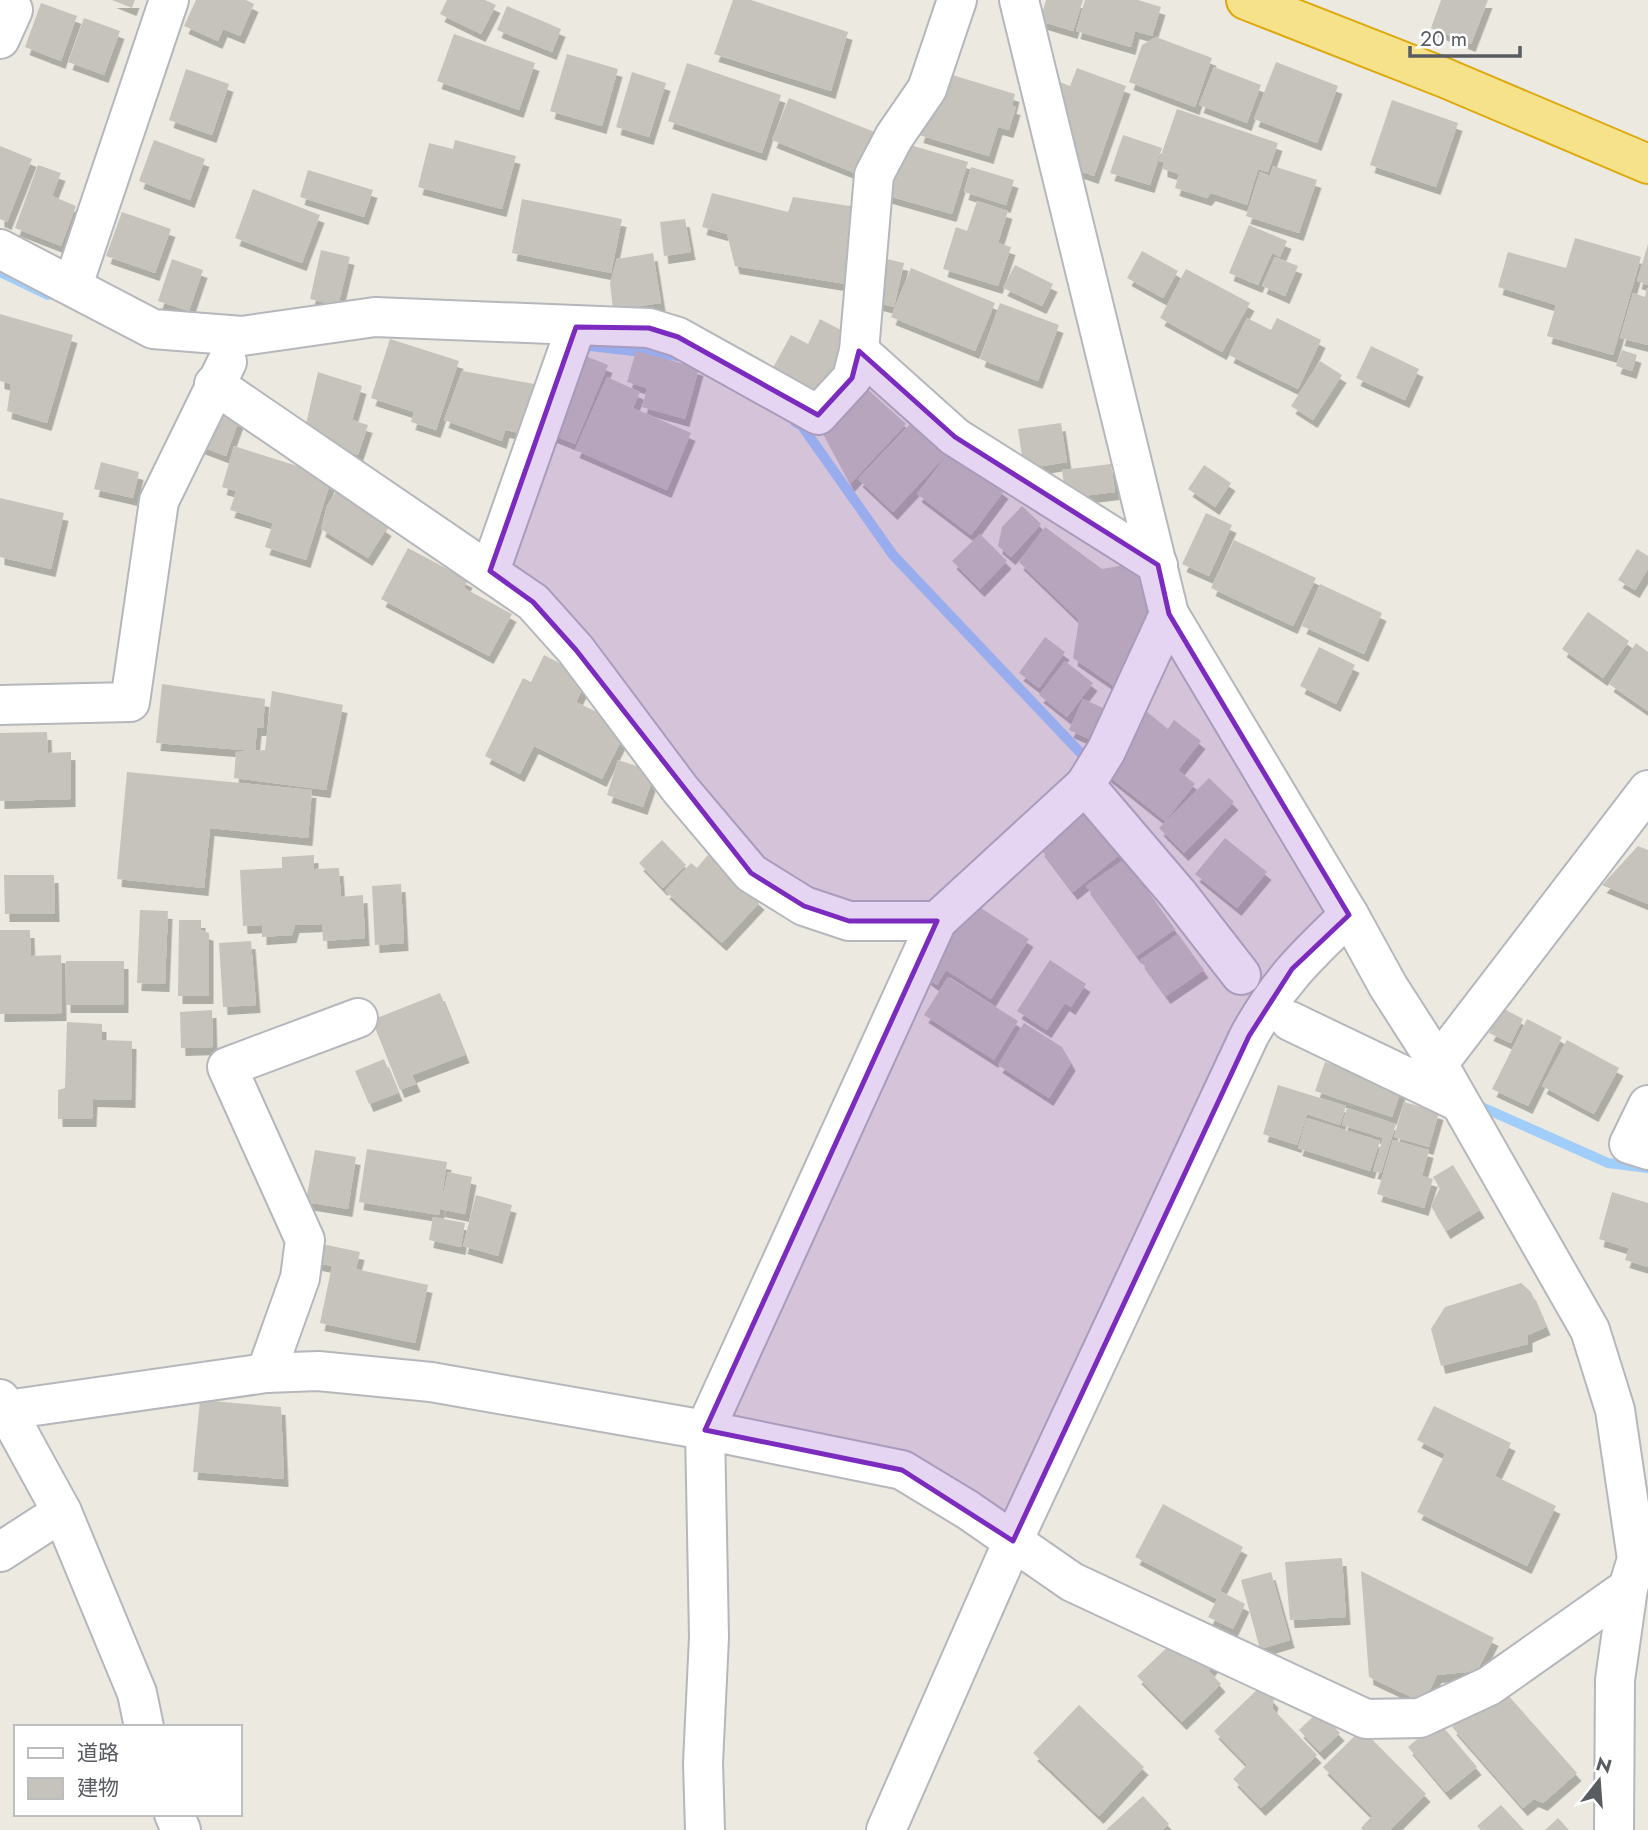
<svg xmlns="http://www.w3.org/2000/svg" width="1648" height="1830" font-family="Jost,'Noto Sans JP',sans-serif">
	<defs>
		<filter id="shadow"><feDropShadow dx="4.5" dy="8" stdDeviation="0" flood-color="#0004"/></filter>
	</defs>
	<rect width="100%" height="100%" fill="#ebe9e0"/>
	<g fill="none" stroke-linecap="round" stroke-linejoin="round">
		<g stroke="#a1cdfa" stroke-width="10">
			<polyline points="0,272 48,295"/>
			<polyline points="590,346 678,356"/>
			<polyline points="795,422 802,426 893,555 1091,764"/>
			<polyline points="1484,1108 1608,1163 1648,1168"/>
		</g>
	</g>
	<g fill="#c6c3bd" filter="url(#shadow)">
		<polygon points="112,0 135,0 132,8"/>
		<polygon points="196,0 246,0 254,4 240,36 223,29 218,41 184,26"/>
		<polygon points="447,0 485,0 496,5 481,34 440,14"/>
		<polygon points="733,0 751,0 848,32 831,91 714,54"/>
		<polygon points="1046,0 1083,0 1073,31 1040,21"/>
		<polygon points="1085,0 1138,0 1161,7 1152,36 1135,31 1131,47 1076,31"/>
		<polygon points="1441,0 1488,0 1471,44 1431,28"/>
		<polygon points="41,3 77,16 61,61 25,47"/>
		<polygon points="507,6 561,29 552,52 497,30"/>
		<polygon points="84,18 120,31 104,75 68,62"/>
		<polygon points="454,34 535,63 519,110 437,81"/>
		<polygon points="1156,37 1212,58 1195,107 1129,82 1142,45"/>
		<polygon points="567,54 618,69 602,126 550,111"/>
		<polygon points="1276,62 1338,86 1317,143 1254,119"/>
		<polygon points="687,63 781,95 762,153 668,121"/>
		<polygon points="1214,67 1261,85 1247,123 1199,105"/>
		<polygon points="1077,68 1126,86 1094,176 1077,170 1057,81 1070,86"/>
		<polygon points="186,69 229,84 212,135 169,120"/>
		<polygon points="939,71 1015,94 1012,106 1016,107 1009,130 998,127 989,156 919,135"/>
		<polygon points="632,72 666,83 649,137 616,127"/>
		<polygon points="789,98 877,133 860,175 772,140"/>
		<polygon points="1392,100 1458,123 1436,187 1370,165"/>
		<polygon points="1177,109 1278,143 1268,172 1258,169 1247,205 1211,193 1207,198 1175,188 1179,174 1163,169 1163,162 1159,161"/>
		<polygon points="1123,135 1162,148 1150,185 1110,173"/>
		<polygon points="154,140 205,159 190,200 139,181"/>
		<polygon points="455,140 516,156 502,209 418,187 429,143 453,149"/>
		<polygon points="900,142 968,162 952,214 885,195"/>
		<polygon points="0,146 32,159 7,222 0,219"/>
		<polygon points="38,165 61,173 52,196 76,206 61,246 15,228"/>
		<polygon points="1273,166 1317,180 1299,233 1246,216 1260,172 1270,176"/>
		<polygon points="971,167 1014,180 1006,205 964,192"/>
		<polygon points="308,170 373,190 364,217 300,197"/>
		<polygon points="253,189 320,215 302,263 235,238"/>
		<polygon points="712,193 788,212 793,197 862,208 852,285 735,266 727,234 702,227"/>
		<polygon points="522,199 622,219 611,273 512,253"/>
		<polygon points="977,201 1008,211 998,243 1011,247 998,286 943,269 956,227 967,231"/>
		<polygon points="122,212 171,229 155,273 106,256"/>
		<polygon points="685,219 691,252 664,256 660,222"/>
		<polygon points="1249,225 1287,241 1280,257 1272,253 1258,285 1229,273"/>
		<polygon points="1575,238 1641,257 1613,355 1547,336 1556,305 1498,287 1508,252 1566,268"/>
		<polygon points="1648,244 1648,285 1637,281"/>
		<polygon points="321,250 350,257 338,306 310,299"/>
		<polygon points="1142,251 1178,271 1163,298 1127,278"/>
		<polygon points="653,253 661,303 613,310 610,283 617,259"/>
		<polygon points="877,257 904,263 894,307 867,300"/>
		<polygon points="1275,257 1298,266 1285,296 1262,286"/>
		<polygon points="172,259 203,270 189,311 158,301"/>
		<polygon points="1015,265 1053,284 1042,306 1003,288"/>
		<polygon points="911,268 995,303 975,351 891,317"/>
		<polygon points="1186,269 1250,303 1222,352 1160,318"/>
		<polygon points="1647,288 1648,288 1648,345 1620,338 1633,293 1645,297"/>
		<polygon points="1000,303 1059,325 1038,381 980,359"/>
		<polygon points="0,314 73,335 47,423 7,411 11,384 0,381"/>
		<polygon points="1247,318 1271,330 1277,318 1321,340 1298,389 1229,355"/>
		<polygon points="820,319 854,337 820,399 770,373 791,335 808,344"/>
		<polygon points="390,339 459,361 436,430 411,422 414,412 371,398"/>
		<polygon points="1371,346 1419,369 1405,400 1356,378"/>
		<polygon points="1622,350 1637,355 1632,371 1616,366"/>
		<polygon points="636,351 699,368 685,419 642,407 647,388 627,382"/>
		<polygon points="578,353 608,365 575,444 545,432"/>
		<polygon points="1320,361 1342,375 1313,420 1291,406"/>
		<polygon points="462,371 540,385 530,435 505,430 502,441 444,420"/>
		<polygon points="318,372 362,386 352,420 368,425 358,455 303,437"/>
		<polygon points="607,377 640,392 633,408 691,433 667,490 575,450"/>
		<polygon points="864,386 906,424 850,484 821,430"/>
		<polygon points="211,410 239,420 226,456 197,445"/>
		<polygon points="912,422 947,454 893,512 858,479"/>
		<polygon points="1061,423 1067,462 1024,469 1018,429"/>
		<polygon points="234,446 332,477 306,560 265,547 273,523 230,510 236,491 222,487"/>
		<polygon points="951,450 1004,491 971,535 917,494"/>
		<polygon points="101,462 139,472 133,498 94,489"/>
		<polygon points="1111,464 1115,492 1066,498 1062,470"/>
		<polygon points="1204,465 1231,483 1215,507 1188,489"/>
		<polygon points="339,486 386,516 381,524 387,528 368,558 321,529 327,506"/>
		<polygon points="0,498 64,513 51,569 0,557"/>
		<polygon points="1022,506 1041,524 1011,557 998,546 1002,527"/>
		<polygon points="1206,513 1232,525 1209,576 1182,564"/>
		<polygon points="1045,527 1102,569 1125,565 1145,584 1160,616 1121,691 1073,658 1079,620 1019,562"/>
		<polygon points="980,534 1007,561 980,589 952,561"/>
		<polygon points="1234,540 1316,578 1293,626 1211,588"/>
		<polygon points="408,548 468,580 464,588 512,614 489,656 381,599"/>
		<polygon points="1637,549 1648,556 1648,569 1635,590 1618,580"/>
		<polygon points="1320,584 1382,613 1364,654 1302,626"/>
		<polygon points="1588,612 1629,641 1603,678 1562,649"/>
		<polygon points="1045,637 1065,652 1039,688 1019,673"/>
		<polygon points="1636,643 1648,652 1648,711 1609,684"/>
		<polygon points="1319,647 1355,665 1336,704 1300,686"/>
		<polygon points="544,655 588,678 576,702 628,727 602,779 534,746 520,774 485,756 523,678 531,682"/>
		<polygon points="1065,661 1093,683 1067,717 1039,695"/>
		<polygon points="162,684 265,699 263,728 257,728 255,751 265,750 272,691 343,705 326,790 234,778 236,752 255,751 156,743"/>
		<polygon points="1083,699 1110,711 1096,742 1069,730"/>
		<polygon points="1146,711 1168,729 1174,720 1201,741 1178,770 1195,784 1165,821 1100,769"/>
		<polygon points="47,732 48,753 71,752 71,799 0,801 0,733"/>
		<polygon points="618,760 655,772 643,807 607,795"/>
		<polygon points="127,772 312,790 308,838 210,828 204,888 117,879"/>
		<polygon points="1209,778 1234,802 1184,853 1159,828"/>
		<polygon points="1089,809 1123,852 1073,892 1040,848"/>
		<polygon points="1225,838 1267,872 1237,908 1195,874"/>
		<polygon points="662,840 686,865 663,888 639,863"/>
		<polygon points="1638,846 1648,850 1648,904 1602,885"/>
		<polygon points="314,855 314,869 339,868 341,897 363,895 365,938 323,941 322,924 295,925 292,935 262,937 262,925 243,926 240,870 282,868 282,857"/>
		<polygon points="708,855 760,902 722,943 665,891 691,863 697,868"/>
		<polygon points="1125,859 1175,929 1137,956 1086,886"/>
		<polygon points="4,875 54,875 55,914 5,914"/>
		<polygon points="401,884 404,943 375,945 372,886"/>
		<polygon points="973,903 1029,939 991,999 946,970 937,985 926,977"/>
		<polygon points="140,910 168,911 165,984 137,983"/>
		<polygon points="179,920 201,920 201,930 209,933 209,996 178,996"/>
		<polygon points="0,930 30,930 31,956 61,955 62,1013 0,1014"/>
		<polygon points="1178,934 1204,970 1166,996 1140,960"/>
		<polygon points="251,941 256,1005 223,1007 219,943"/>
		<polygon points="1050,960 1086,984 1071,1007 1065,1003 1047,1030 1017,1011"/>
		<rect x="66" y="961" width="58" height="44"/>
		<polygon points="948,977 1018,1021 994,1060 924,1015"/>
		<polygon points="440,993 465,1055 412,1075 416,1084 400,1090 372,1020"/>
		<polygon points="1502,1008 1523,1019 1511,1043 1489,1033"/>
		<polygon points="212,1010 213,1047 181,1048 180,1012"/>
		<polygon points="1527,1019 1562,1037 1528,1106 1492,1089"/>
		<polygon points="67,1022 102,1024 102,1040 132,1041 131,1100 93,1099 92,1119 58,1119 58,1090 65,1088"/>
		<polygon points="1024,1023 1062,1047 1071,1063 1049,1098 998,1065"/>
		<polygon points="1567,1040 1619,1068 1594,1114 1542,1086"/>
		<polygon points="384,1059 398,1093 369,1104 355,1071"/>
		<polygon points="1325,1062 1402,1088 1392,1117 1315,1091"/>
		<polygon points="1278,1085 1346,1106 1340,1125 1307,1114 1297,1145 1263,1134"/>
		<polygon points="1404,1102 1439,1112 1429,1147 1394,1137"/>
		<polygon points="1347,1108 1396,1124 1381,1173 1373,1171 1383,1138 1342,1125"/>
		<polygon points="1307,1118 1380,1141 1370,1171 1298,1148"/>
		<polygon points="1393,1140 1429,1150 1422,1176 1433,1179 1424,1208 1377,1194"/>
		<polygon points="367,1149 447,1162 439,1215 359,1202"/>
		<polygon points="315,1150 356,1157 348,1209 306,1202"/>
		<polygon points="1453,1165 1480,1210 1446,1231 1431,1206 1440,1188 1433,1177"/>
		<polygon points="448,1172 472,1177 465,1214 440,1209"/>
		<polygon points="1612,1192 1648,1203 1648,1267 1625,1260 1629,1248 1599,1239"/>
		<polygon points="476,1195 512,1205 498,1256 463,1246"/>
		<polygon points="433,1217 465,1223 461,1247 429,1240"/>
		<polygon points="317,1243 360,1252 356,1269 428,1285 415,1343 320,1323 332,1266 313,1262"/>
		<polygon points="1521,1283 1531,1292 1546,1327 1528,1335 1528,1344 1441,1366 1431,1329 1445,1307"/>
		<polygon points="200,1400 281,1407 284,1479 193,1472"/>
		<polygon points="1434,1406 1511,1443 1495,1476 1556,1506 1527,1566 1417,1512 1445,1454 1417,1440"/>
		<polygon points="1163,1504 1243,1547 1220,1591 1245,1604 1233,1629 1208,1617 1217,1599 1135,1557"/>
		<polygon points="1342,1558 1346,1617 1290,1620 1285,1562"/>
		<polygon points="1361,1571 1494,1638 1477,1671 1437,1675 1424,1703 1369,1677"/>
		<polygon points="1271,1572 1290,1640 1260,1649 1241,1580"/>
		<polygon points="1177,1638 1219,1656 1209,1671 1221,1684 1182,1722 1137,1676"/>
		<polygon points="1499,1685 1577,1773 1543,1803 1534,1799 1523,1808 1452,1727"/>
		<polygon points="1261,1686 1274,1700 1272,1708 1317,1755 1261,1808 1233,1779 1247,1765 1214,1731"/>
		<polygon points="1079,1705 1144,1767 1099,1816 1033,1753"/>
		<polygon points="1319,1711 1340,1733 1320,1752 1299,1730"/>
		<polygon points="1438,1721 1477,1767 1446,1792 1408,1747"/>
		<polygon points="1362,1729 1426,1794 1390,1830 1363,1830 1361,1828 1372,1816 1323,1767"/>
		<polygon points="1143,1796 1169,1824 1162,1830 1106,1830"/>
		<polygon points="1501,1805 1524,1830 1481,1830 1477,1826"/>
		<polygon points="1558,1818 1569,1830 1545,1830"/>
	</g>
	<g fill="none" stroke-linecap="round" stroke-linejoin="round">
		<g stroke="#b5b7bc" stroke-width="42">
			<g id="minor">
				<polyline points="1019,0 1169,614 1349,915 1388,986 1438,1064 1590,1330 1615,1410 1637,1559 1628,1588 1615,1680 1614,1830"/>
				<polyline points="0,39 13,10"/>
				<polyline points="0,249 153,329 242,336 375,317 649,328 678,337 818,415 852,378 859,351 874,175 894,137 927,89 957,0"/>
				<polyline points="73,285 169,0"/>
				<polyline points="859,351 955,437 1158,565"/>
				<polyline points="214,384 533,602 576,650 680,789 751,873 804,906 849,921 937,921"/>
				<polyline points="490,571 576,327"/>
				<polyline points="0,705 130,702 159,501 227,362"/>
				<polyline points="1085,785 1178,894 1241,975"/>
				<polyline points="1290,1021 1457,1101"/>
				<polyline points="1438,1064 1648,790"/>
				<polyline points="1648,1105 1629,1144 1648,1150"/>
				<polyline points="266,1373 300,1278 305,1240 227,1067 358,1018"/>
				<polyline points="0,1399 62,1512 137,1693 144,1727"/>
				<polyline points="0,1411 266,1373 318,1371 431,1382 705,1430 902,1470 968,1510 1072,1582 1366,1719 1420,1718 1489,1686 1628,1588"/>
				<polyline points="0,1552 62,1512"/>
				<polyline points="174,1814 181,1830"/>
				<polyline points="705,1830 703,1763 709,1637 705,1430 937,921 1085,785 1106,751 1169,614"/>
				<path d="M886 1830 1013 1541 1249 1036C1278 983 1306 956 1349 915"/>
			</g>
		</g>
		<g stroke="#dda90d" stroke-width="42">
			<polyline id="highway" points="1246,0 1445,78 1648,164"/>
		</g>
		<use href="#minor" stroke="#fff" stroke-width="38"/>
		<use href="#highway" stroke="#f6e28b" stroke-width="38"/>
	</g>
	<path fill="#7b2cbf" fill-opacity="0.2" stroke="#7b2cbf" stroke-width="5" stroke-linejoin="round" d="M576 327 649 328 678 337 818 415 852 378 859 351 955 437 1158 565 1169 614 1349 915 1292 969 1249 1036 1013 1541 902 1470 705 1430 937 921H849L804 906 751 873 576 650 533 602 490 571Z"/>
	<rect x="14" y="1725" width="228" height="91" fill="#ffffff" stroke="#bcbdbf" stroke-width="2"/>
	<rect x="28" y="1748" width="35" height="10" fill="#ffffff" stroke="#bcbdbf" stroke-width="2"/>
	<text x="77" y="1760" font-size="21" fill="#585b60">道路</text>
	<rect x="28" y="1778" width="35" height="21" fill="#c6c3bd" stroke="#bcbdbf" stroke-width="2"/>
	<text x="77" y="1795" font-size="21" fill="#585b60">建物</text>
	<g transform="translate(1599 1781) rotate(17)" stroke="#ffffff" stroke-width="5" paint-order="stroke">
	<path d="M0-5L12 26L0 18L-12 26Z" fill="#585b60"/>
	<text y="-10" font-size="19" font-weight="bold" text-anchor="middle" fill="#585b60">N</text>
	</g>
	<path d="M1410 46v10h110v-10" fill="none" stroke="#585b60" stroke-width="3.5"/>
	<text x="1420" y="46" font-size="21" fill="#585b60" stroke="#ffffff" stroke-width="5" paint-order="stroke">20 m</text>
</svg>
